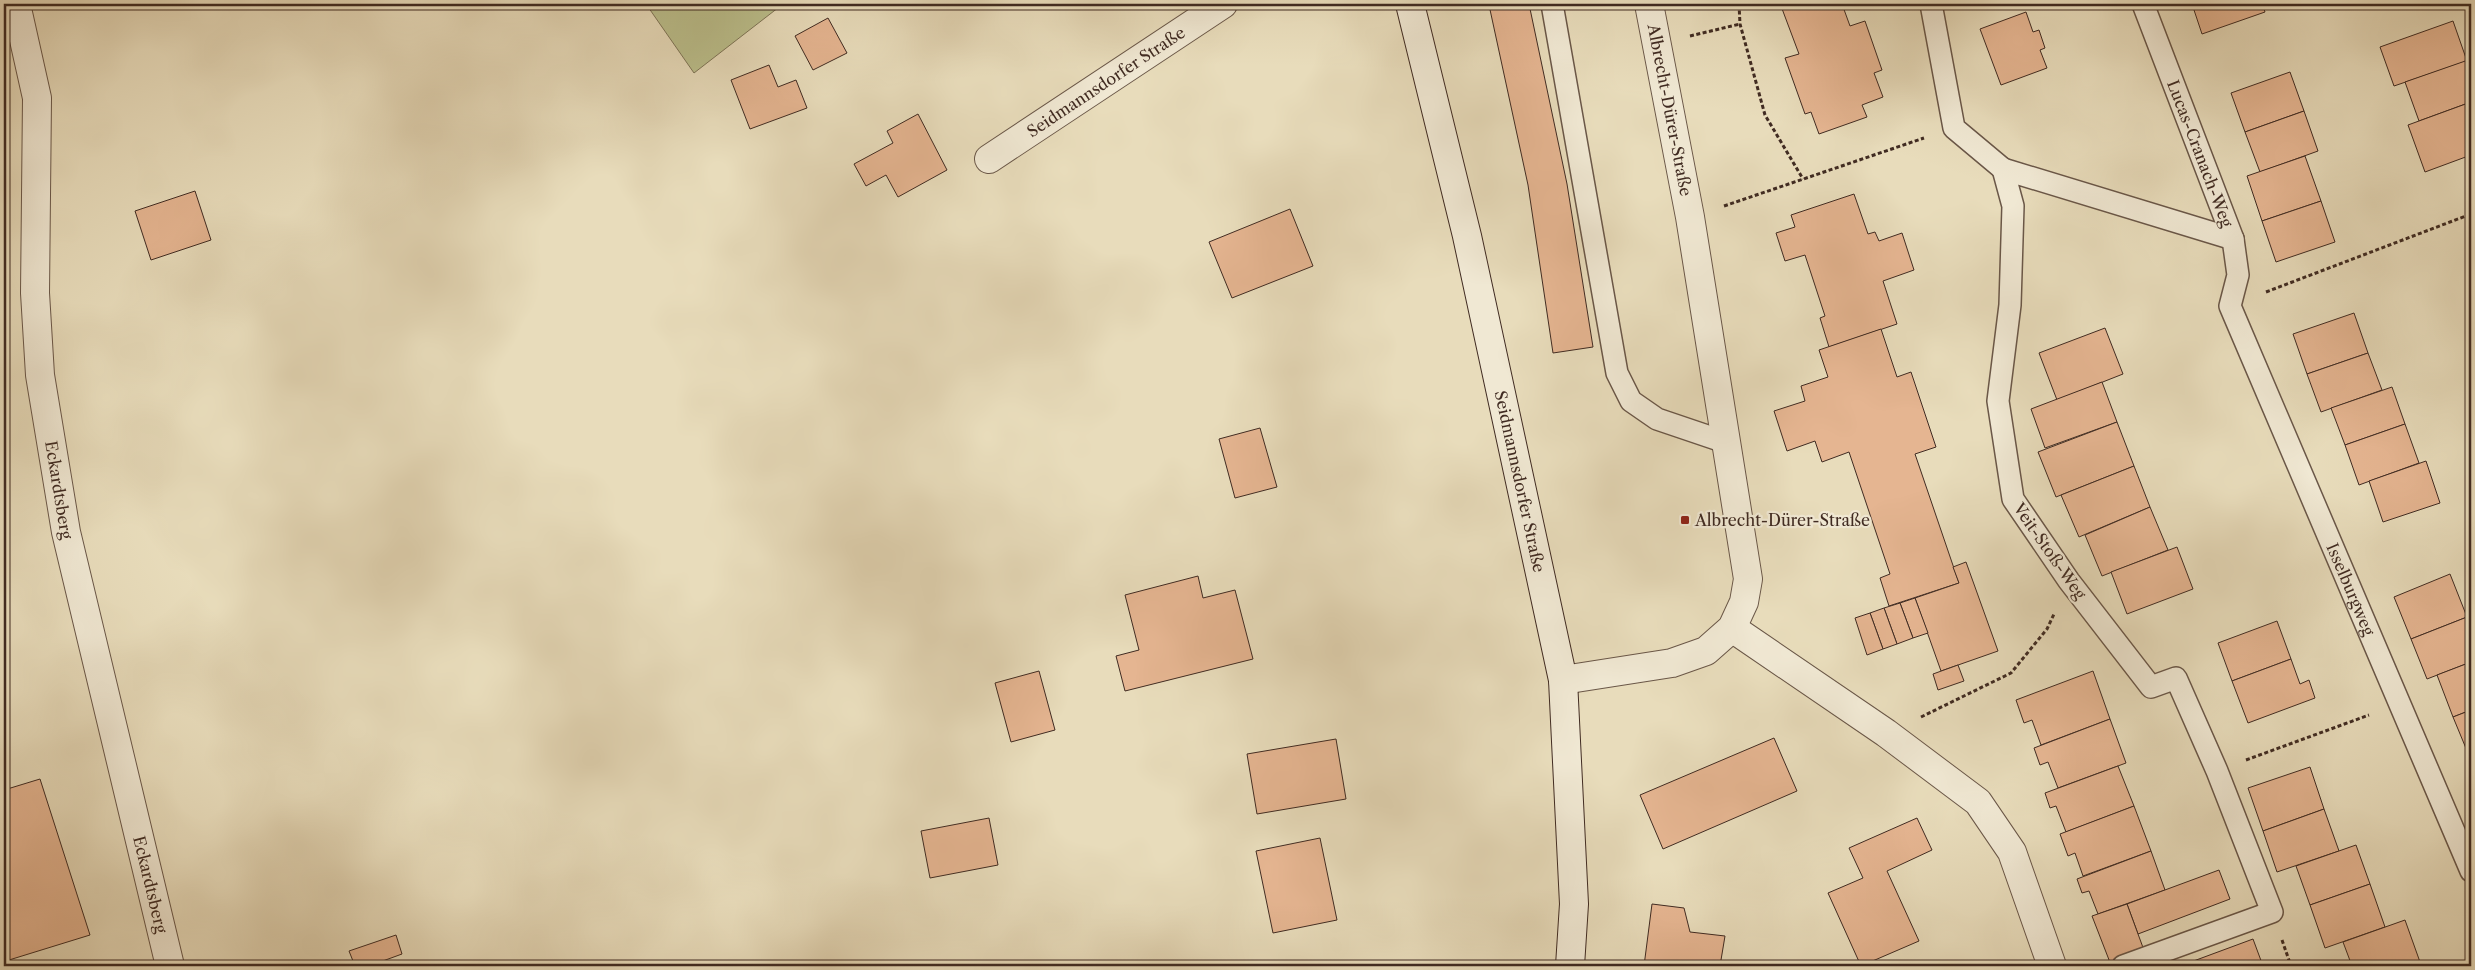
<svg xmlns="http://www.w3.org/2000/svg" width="2475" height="970" font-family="'Libre Caslon Text',serif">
	<rect width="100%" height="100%" fill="#e8dcbb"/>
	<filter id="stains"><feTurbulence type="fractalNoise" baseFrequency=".004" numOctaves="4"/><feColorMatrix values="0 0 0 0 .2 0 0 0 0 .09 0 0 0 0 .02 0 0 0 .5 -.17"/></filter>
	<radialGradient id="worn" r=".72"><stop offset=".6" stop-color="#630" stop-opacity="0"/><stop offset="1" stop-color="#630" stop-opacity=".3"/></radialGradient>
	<polygon fill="#bbbf8c" stroke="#7e7557" points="646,4 783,4 694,73"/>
	<g fill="#e5b591" stroke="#402b22">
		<polygon points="1496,4 1529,4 1567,184 1593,347 1553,353 1528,185 1489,5"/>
		<polygon points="1787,4 1842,4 1850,26 1865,21 1882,70 1874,73 1883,97 1862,105 1867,117 1819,134 1811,112 1805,114 1785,58 1799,54 1781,6"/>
		<polygon points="2192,4 2262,4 2265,12 2202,34"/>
		<polygon points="2026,12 2033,32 2039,30 2045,48 2040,50 2047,68 2001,85 1980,29"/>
		<polygon points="828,18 847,53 813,70 795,36"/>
		<polygon points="2453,21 2467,61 2394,86 2380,47"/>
		<polygon points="2471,59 2471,102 2419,121 2405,82"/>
		<polygon points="769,65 778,87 796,80 807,108 750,129 731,80"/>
		<polygon points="2290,72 2304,111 2245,132 2231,93"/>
		<polygon points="2471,102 2471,155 2425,172 2408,125"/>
		<polygon points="2304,111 2318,151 2260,172 2245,132"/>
		<polygon points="918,114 947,170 898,197 886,175 866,186 854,164 893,143 887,131"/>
		<polygon points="2305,156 2321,201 2262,221 2247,176"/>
		<polygon points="195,191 211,240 151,260 135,211"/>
		<polygon points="1854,194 1868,234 1875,232 1879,241 1902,233 1914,270 1883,281 1897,324 1829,347 1820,318 1825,316 1805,255 1785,261 1776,233 1795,227 1791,215"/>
		<polygon points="2321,201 2335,242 2276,262 2262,221"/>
		<polygon points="1290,209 1313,266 1232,298 1209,242"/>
		<polygon points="2354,313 2368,353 2307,374 2293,334"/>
		<polygon points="2105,328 2123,374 2057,400 2039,353"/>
		<polygon points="1881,329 1897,377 1911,372 1936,447 1915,454 1959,583 1889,606 1880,578 1890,574 1849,452 1822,462 1815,441 1787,451 1774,411 1805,401 1801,386 1828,377 1819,350"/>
		<polygon points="2368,353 2382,390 2321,412 2307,374"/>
		<polygon points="2102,382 2117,422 2045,448 2031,409"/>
		<polygon points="2392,387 2405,424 2345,445 2331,408"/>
		<polygon points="2117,422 2134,466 2056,497 2038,452"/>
		<polygon points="2405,424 2419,463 2359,485 2345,445"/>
		<polygon points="1260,428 1277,487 1235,498 1219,439"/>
		<polygon points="2426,461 2440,503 2383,522 2369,481"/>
		<polygon points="2134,466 2150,507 2079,537 2061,495"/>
		<polygon points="2150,507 2168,550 2102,576 2085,535"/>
		<polygon points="2177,547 2193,589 2127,614 2111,572"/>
		<polygon points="1966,562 1998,651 1941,671 1915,598 1959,583 1953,567"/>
		<polygon points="2450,574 2467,617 2411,639 2394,597"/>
		<polygon points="1198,576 1203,598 1235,590 1253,659 1125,691 1116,656 1139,650 1125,595"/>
		<polygon points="1915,598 1928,633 1913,638 1900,603"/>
		<polygon points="1900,603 1913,638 1897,644 1884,608"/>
		<polygon points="1884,608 1897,644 1883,649 1870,613"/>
		<polygon points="1870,613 1883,649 1867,655 1855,618"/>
		<polygon points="2467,617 2471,628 2471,662 2427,679 2411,639"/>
		<polygon points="2277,621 2291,659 2232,681 2218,643"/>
		<polygon points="2291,659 2300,684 2309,680 2315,698 2248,723 2232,681"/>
		<polygon points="2471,662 2471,710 2453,717 2437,675"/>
		<polygon points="1958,665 1964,681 1938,690 1933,674"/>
		<polygon points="1039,671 1055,730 1011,742 995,683"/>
		<polygon points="2093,671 2110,719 2041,745 2032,720 2024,723 2016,700"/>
		<polygon points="2471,710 2471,758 2470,758 2453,717"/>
		<polygon points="2110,719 2126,763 2058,788 2048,762 2040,765 2034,748"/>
		<polygon points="1774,738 1797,791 1663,849 1640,795"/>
		<polygon points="1336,739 1346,799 1257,814 1247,754"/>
		<polygon points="2118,766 2134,806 2066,832 2056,806 2050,808 2045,793"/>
		<polygon points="2310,767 2324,809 2263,831 2248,788"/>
		<polygon points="40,779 90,935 9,960 4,943 4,790"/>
		<polygon points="2134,806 2151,851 2083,876 2075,853 2068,856 2060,834"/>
		<polygon points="2324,809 2339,851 2277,872 2263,831"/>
		<polygon points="989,818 998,865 930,878 921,831"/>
		<polygon points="1917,818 1932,850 1887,871 1919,941 1861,966 1828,893 1863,878 1849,848"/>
		<polygon points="1320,838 1337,920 1273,933 1256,851"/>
		<polygon points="2356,845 2370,884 2310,905 2296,866"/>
		<polygon points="2151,851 2165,890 2098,914 2089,891 2082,893 2077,879"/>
		<polygon points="2219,870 2230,899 2138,934 2127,904"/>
		<polygon points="2370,884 2385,927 2325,948 2310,905"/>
		<polygon points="1652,904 1684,908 1690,932 1725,936 1720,966 1644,966"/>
		<polygon points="2127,904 2145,953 2111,965 2092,916"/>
		<polygon points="2405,920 2420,962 2409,966 2352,966 2343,942"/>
		<polygon points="396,935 402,954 369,966 355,966 349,951"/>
		<polygon points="2253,939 2263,966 2180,966"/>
	</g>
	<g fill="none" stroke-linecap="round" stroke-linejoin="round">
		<g stroke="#6a5748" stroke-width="24">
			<g id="lane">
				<polyline points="1552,4 1617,373 1631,401 1657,419 1725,442"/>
				<polyline points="1931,4 1954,128 2003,169"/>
				<path id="s1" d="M2143 4 2233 239 2238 275 2230 306 2471 871"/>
				<polyline points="2123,966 2272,912 2217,771 2176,678 2151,687 2069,581 2013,499 1998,401 2010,305 2013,206 2003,169 2233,239"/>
			</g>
		</g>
		<g stroke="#6a5748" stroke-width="30">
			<g id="street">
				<path id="s2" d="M16 4 37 98 35 293 40 375 66 532 170 966"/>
				<path id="s3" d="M989 159 1223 4"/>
				<polyline points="1732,628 1886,733 1978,802 2012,852 2052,966"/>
				<polyline points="1563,680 1672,663 1706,651 1732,628 1744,602 1748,579 1690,217 1649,4"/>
			</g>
		</g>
		<g stroke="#402b22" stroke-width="30">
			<g id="secondary">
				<path id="s4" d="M1410 4 1467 236 1563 680 1574 904 1570 966"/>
			</g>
		</g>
		<g stroke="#402b22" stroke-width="3" stroke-dasharray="4 2.5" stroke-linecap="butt">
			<polyline points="1739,4 1740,24 1765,115 1803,179"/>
			<polyline points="1690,36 1740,24"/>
			<polyline points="1724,206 1924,138"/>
			<polyline points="2266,292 2471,214"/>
			<polyline points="1921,717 2011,673 2047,629 2054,614"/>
			<polyline points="2246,760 2369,715"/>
			<polyline points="2282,940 2291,966"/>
		</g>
		<use href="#lane" stroke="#f0e8d3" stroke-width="21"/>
		<use href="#street" stroke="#f0e8d3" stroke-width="28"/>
		<use href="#secondary" stroke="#f0e8d3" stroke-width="28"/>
	</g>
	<rect fill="#8f2418" stroke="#f0e8d3" stroke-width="2" x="1680" y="515" width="10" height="10" rx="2.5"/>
	<g text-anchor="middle" stroke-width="4.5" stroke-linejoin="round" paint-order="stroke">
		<g font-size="16" fill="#402b22" stroke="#f0e8d3">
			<text dy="6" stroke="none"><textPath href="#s3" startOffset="140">Seidmannsdorfer Straße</textPath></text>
			<text transform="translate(1670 110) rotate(79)" y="6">Albrecht-Dürer-Straße</text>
			<text dy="6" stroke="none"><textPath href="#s1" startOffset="160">Lucas-Cranach-Weg</textPath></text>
			<text dy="6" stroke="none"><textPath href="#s4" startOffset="490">Seidmannsdorfer Straße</textPath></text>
			<text dy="6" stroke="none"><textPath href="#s2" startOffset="490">Eckardtsberg</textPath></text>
			<text transform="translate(2050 551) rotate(55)" y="6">Veit-Stoß-Weg</text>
			<text dy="6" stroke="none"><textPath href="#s1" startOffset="628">Isselburgweg</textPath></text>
			<text dy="6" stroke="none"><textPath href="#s2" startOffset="895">Eckardtsberg</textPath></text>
		</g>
		<g font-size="16" fill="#402b22" stroke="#f0e8d3" text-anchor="start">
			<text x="1695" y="526">Albrecht-Dürer-Straße</text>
		</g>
	</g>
	<rect width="2475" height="970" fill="none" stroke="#e8dcbb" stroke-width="20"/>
	<rect x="5" y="5" width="2465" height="960" fill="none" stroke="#402b22" stroke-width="2.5"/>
	<rect x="10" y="10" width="2455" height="950" fill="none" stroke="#402b22"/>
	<rect width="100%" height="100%" filter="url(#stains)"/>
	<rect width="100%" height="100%" fill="url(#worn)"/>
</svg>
